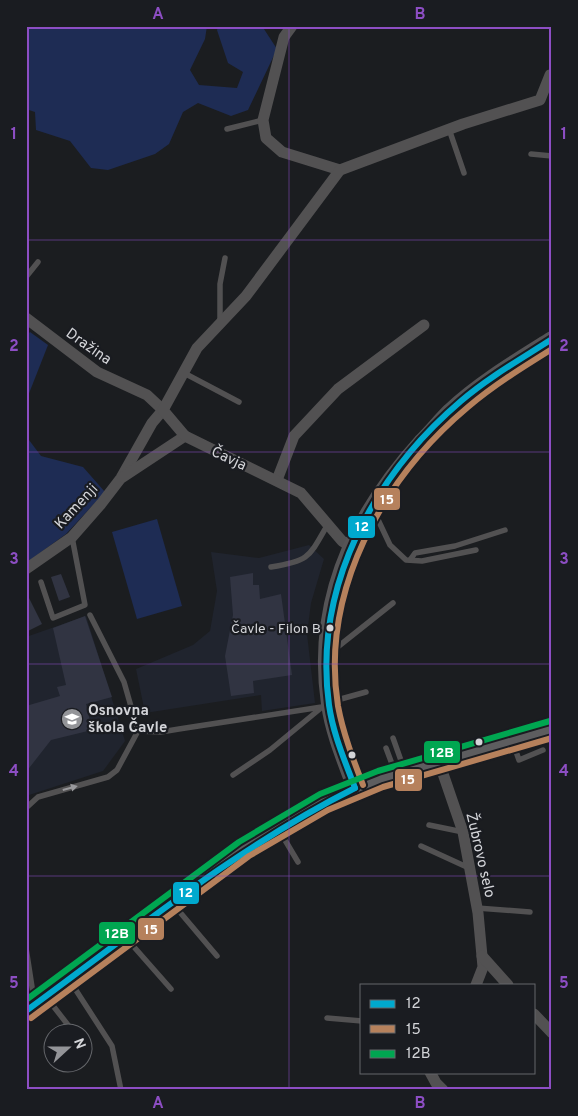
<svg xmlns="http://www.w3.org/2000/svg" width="578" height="1116" font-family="Overpass,sans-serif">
	<rect width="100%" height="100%" fill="#1b1d20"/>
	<g fill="#20242e">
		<polygon points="309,545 324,559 311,603 307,634 315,703 262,711 261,695 145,713 136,669 193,645 210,631 217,591 211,552 259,558"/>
		<polygon points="86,616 125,741 103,771 26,796 26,637"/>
	</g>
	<g fill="#1e2c54">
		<polygon points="26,26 207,26 205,39 190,70 199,85 237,88 243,72 228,63 217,30 219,26 262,26 277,49 248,110 231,116 198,103 183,112 169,144 155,154 108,170 91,168 70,141 36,130 35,112 26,109"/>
		<polygon points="30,332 48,345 26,401 26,336"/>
		<polygon points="26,436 41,456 83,467 105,492 66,534 26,563"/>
		<polygon points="157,519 182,606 137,619 112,532"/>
	</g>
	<g fill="#313442">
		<polygon points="253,573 253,585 259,585 260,599 281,594 292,675 253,681 254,693 231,696 225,656 233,615 230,577"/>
		<polygon points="61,574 70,597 59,601 51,577"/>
		<polygon points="26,592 42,624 26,632"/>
		<polygon points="85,616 112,697 86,704 92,730 51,740 26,772 26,706 60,696 57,687 66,685 53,628"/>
	</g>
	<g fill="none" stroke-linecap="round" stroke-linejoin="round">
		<g stroke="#525152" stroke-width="5.5">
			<polyline points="227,129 263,120"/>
			<polyline points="449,129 464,173"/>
			<polyline points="531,154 552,156"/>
			<polyline points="26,277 38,262"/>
			<polyline points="220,323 220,284 225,258"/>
			<polyline points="184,373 239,402"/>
			<polyline points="373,509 390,545 406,560 422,561 476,550"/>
			<polyline points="410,560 415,553 455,546 505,530"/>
			<path d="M271 567C310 561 309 557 328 524"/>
			<polyline points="41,582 53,618 85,605 72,537"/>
			<polyline points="90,615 124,682 138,731 161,732 179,729 328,706"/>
			<polyline points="330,653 393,603"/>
			<polyline points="330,702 366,692"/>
			<polyline points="393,738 404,769"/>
			<polyline points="513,743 519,760 543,750"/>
			<polyline points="386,748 395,772"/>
			<polyline points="233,775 270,750 321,708"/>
			<polyline points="26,808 38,797 108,777 117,770 138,731"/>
			<polyline points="429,825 463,832"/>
			<polyline points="279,830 298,862"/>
			<polyline points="421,846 469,868"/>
			<polyline points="173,904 217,956"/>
			<polyline points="477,908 530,912"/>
			<polyline points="127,939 171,989"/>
			<polyline points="26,948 34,1000"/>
			<polyline points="70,981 112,1046 121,1090"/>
			<polyline points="47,998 75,1034"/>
			<polyline points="327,1018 362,1021"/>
			<polyline points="82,1042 82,1044"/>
		</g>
		<g stroke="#525152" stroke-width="11">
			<polyline points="292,26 284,37 263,120 266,138 282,152 340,170"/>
			<polyline points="26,318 97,372 147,395 163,410 152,423 121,478 101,504 72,537 26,569"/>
			<polyline points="123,477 185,436"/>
			<polyline points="277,480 294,436 338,389 424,325"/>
			<polyline points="350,546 342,541 301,493 185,436 163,410 197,348 246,296 340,170 463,124 540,100 550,75 552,75"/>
			<polyline points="439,762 463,832 478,913 483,967 476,985"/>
			<polyline points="482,956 508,985"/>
			<polyline points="534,1014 552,1033"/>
			<polyline points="430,1072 436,1083 443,1090"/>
		</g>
		<path stroke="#555456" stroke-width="16" d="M355 788C345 761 333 733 329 704 314 602 354 516 421 442 431 432 440 421 450 411 480 383 517 361 552 339"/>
		<polyline stroke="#5d5d5f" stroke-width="18" points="26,1011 244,849 324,802 380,779 552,729"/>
		<g stroke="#1a1c21" stroke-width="10">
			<g id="bus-1">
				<path d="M355 788C345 761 333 734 329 705 313 588 373 476 461 401 489 377 521 359 552 339"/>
				<path d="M26 1011C134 932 236 848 355 788"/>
			</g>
		</g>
		<g stroke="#1a1c21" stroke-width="10">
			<g id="bus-2">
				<path d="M363 785C353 759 343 733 338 706 320 592 382 479 468 407 494 385 523 367 552 349"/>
				<polyline points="31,1018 249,856 328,810 383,787 552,738"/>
			</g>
		</g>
		<g stroke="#1a1c21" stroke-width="10">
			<polyline id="bus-3" points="26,1000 239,842 320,794 378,771 550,721"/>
		</g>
		<use href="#bus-1" stroke="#00a9ce" stroke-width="6"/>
		<use href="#bus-2" stroke="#b6815c" stroke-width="6"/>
		<use href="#bus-3" stroke="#00a651" stroke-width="6"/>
	</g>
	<defs><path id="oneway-solid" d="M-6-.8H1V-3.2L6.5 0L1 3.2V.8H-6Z" transform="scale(1.25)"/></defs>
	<use fill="#99999c" href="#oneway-solid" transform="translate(70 788) rotate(-15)"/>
	<path fill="none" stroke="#8d4ec4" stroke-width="1" stroke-opacity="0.55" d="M289 26V1090M26 240H552M26 452H552M26 664H552M26 876H552"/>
	<defs>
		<g id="school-disc" transform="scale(1.125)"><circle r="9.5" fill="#939498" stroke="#1a1c21"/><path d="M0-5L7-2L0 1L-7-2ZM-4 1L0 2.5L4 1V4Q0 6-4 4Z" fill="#fff"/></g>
	</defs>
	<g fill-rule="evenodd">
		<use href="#school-disc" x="72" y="719"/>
	</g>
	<g fill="#d3d4d8" stroke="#1a1c21" stroke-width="2">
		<circle cx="330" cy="628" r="4.5"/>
		<circle cx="479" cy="742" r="4.5"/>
		<circle cx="352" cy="755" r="4.5"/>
	</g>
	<g text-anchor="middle" stroke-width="4.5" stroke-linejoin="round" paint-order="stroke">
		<g font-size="14" fill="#d3d4d8" stroke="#1a1c21" text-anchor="end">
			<text x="321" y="633">Čavle - Filon B</text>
		</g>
		<g font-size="15" fill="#d3d4d8" stroke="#1a1c21">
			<text transform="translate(89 346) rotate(35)" y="5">Dražina</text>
			<text transform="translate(229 458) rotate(25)" y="5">Čavja</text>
			<text transform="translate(76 506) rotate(-47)" y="5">Kamenji</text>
			<text transform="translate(481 855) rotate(77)" y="5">Žubrovo selo</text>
		</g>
		<g font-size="15" font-weight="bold" fill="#d3d4d8" stroke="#1a1c21" text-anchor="start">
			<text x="88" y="715">Osnovna<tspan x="88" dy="17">škola Čavle</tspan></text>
		</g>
	</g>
	<g stroke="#1a1c21" stroke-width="2">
		<rect x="373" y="487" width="28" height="24" rx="5" fill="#b6815c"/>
		<rect x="347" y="515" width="29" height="24" rx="5" fill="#00a9ce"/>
		<rect x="423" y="740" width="38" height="24" rx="5" fill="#00a651"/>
		<rect x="394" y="768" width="29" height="24" rx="5" fill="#b6815c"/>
		<rect x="172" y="881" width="28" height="24" rx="5" fill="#00a9ce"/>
		<rect x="137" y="917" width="28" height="24" rx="5" fill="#b6815c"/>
		<rect x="98" y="921" width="38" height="24" rx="5" fill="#00a651"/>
	</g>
	<g font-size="14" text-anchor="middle" font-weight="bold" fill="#fff">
		<text x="387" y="504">15</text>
		<text x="362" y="531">12</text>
		<text x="442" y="757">12B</text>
		<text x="408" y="784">15</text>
		<text x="186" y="897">12</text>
		<text x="151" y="934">15</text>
		<text x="117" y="938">12B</text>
	</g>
	<rect width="578" height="1116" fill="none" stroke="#1a1c21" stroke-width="55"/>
	<rect x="360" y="984" width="175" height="90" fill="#1a1c21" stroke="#64666a"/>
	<rect x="370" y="1000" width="25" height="8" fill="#00a9ce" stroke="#64666a"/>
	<text x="406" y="1008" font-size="15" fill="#d3d4d8">12</text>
	<rect x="370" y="1025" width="25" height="8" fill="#b6815c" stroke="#64666a"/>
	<text x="406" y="1034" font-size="15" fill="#d3d4d8">15</text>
	<rect x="370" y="1050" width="25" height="8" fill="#00a651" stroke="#64666a"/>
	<text x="406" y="1058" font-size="15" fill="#d3d4d8">12B</text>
	<g transform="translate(68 1048) rotate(69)"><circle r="24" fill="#1a1c21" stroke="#64666a"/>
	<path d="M0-4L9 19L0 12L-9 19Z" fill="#939498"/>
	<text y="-8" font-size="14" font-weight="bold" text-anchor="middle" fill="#d3d4d8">N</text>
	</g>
	<rect x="28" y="28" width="522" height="1060" fill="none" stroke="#8d4ec4" stroke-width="2"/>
	<g font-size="16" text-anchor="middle" font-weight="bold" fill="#8d4ec4">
		<text x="158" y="19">A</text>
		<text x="420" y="19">B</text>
		<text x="14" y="139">1</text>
		<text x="564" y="139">1</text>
		<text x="14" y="351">2</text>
		<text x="564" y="351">2</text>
		<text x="14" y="564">3</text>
		<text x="564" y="564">3</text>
		<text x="14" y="776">4</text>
		<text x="564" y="776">4</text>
		<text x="14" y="988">5</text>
		<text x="564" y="988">5</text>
		<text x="158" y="1108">A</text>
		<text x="420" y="1108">B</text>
	</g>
</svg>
